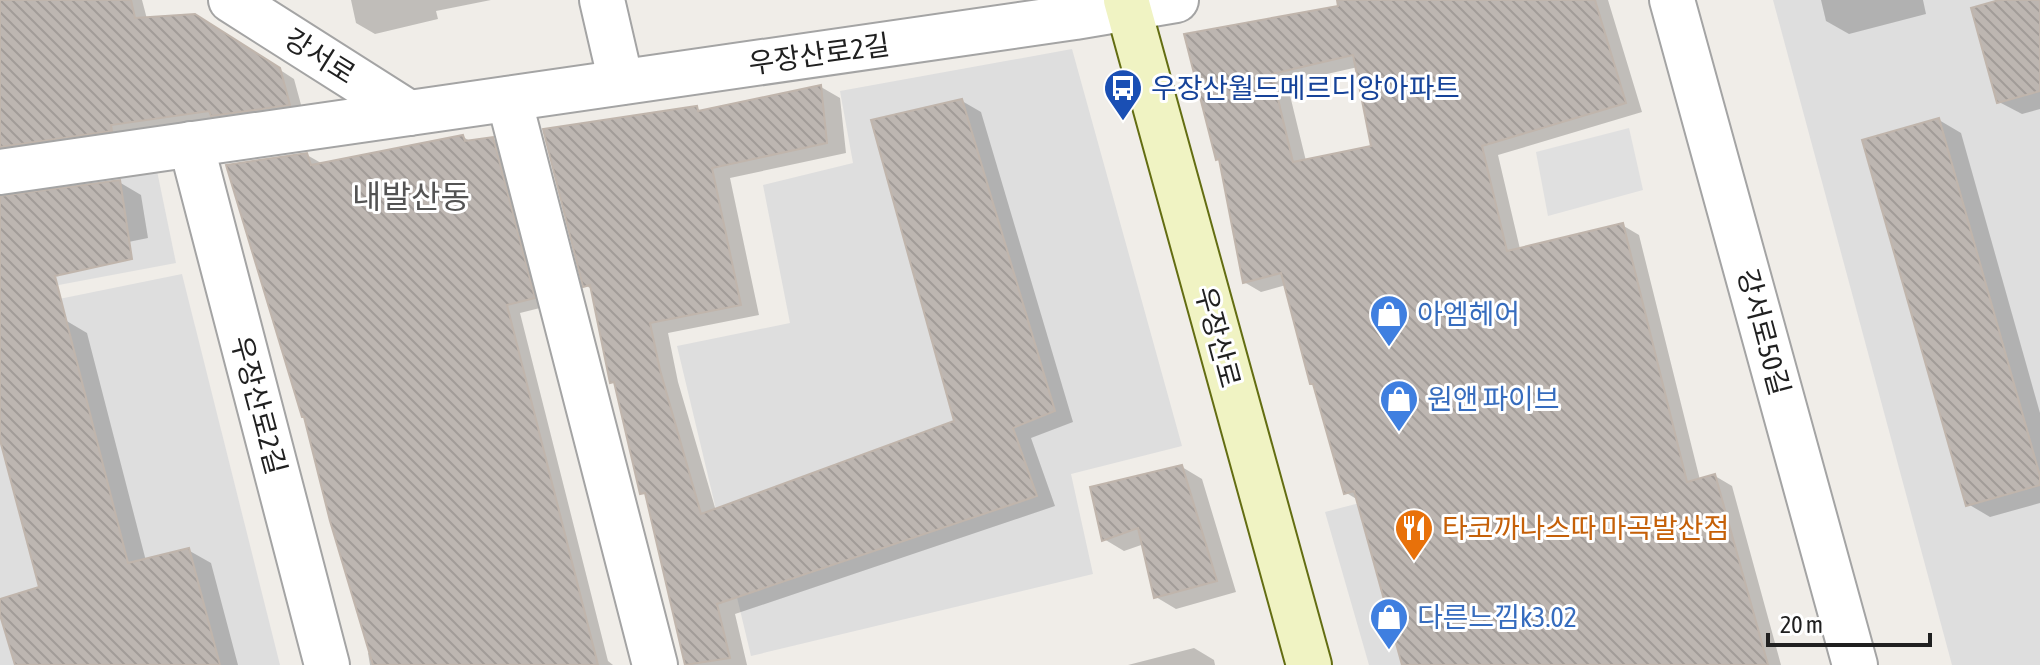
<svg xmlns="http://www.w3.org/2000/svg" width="2040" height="665" font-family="'Asap Condensed','Noto Sans KR',sans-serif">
	<defs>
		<pattern id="building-back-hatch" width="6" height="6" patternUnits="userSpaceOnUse" patternTransform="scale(2)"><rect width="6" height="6" fill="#bdb6b1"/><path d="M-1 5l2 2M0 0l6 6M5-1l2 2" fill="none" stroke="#a29c98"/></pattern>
	</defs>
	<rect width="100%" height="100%" fill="#f0ede8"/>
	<g fill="#dedede">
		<polygon points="1773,0 2040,0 2040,665 1952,665"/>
		<polygon points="1072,49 1182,446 1071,474 1093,574 751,656 677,346 790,323 763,185 853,163 840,91"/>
		<polygon points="156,166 176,263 0,296 0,189"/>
		<polygon points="182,274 280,665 0,665 0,311"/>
		<polygon points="1494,468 1549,665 1369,665 1325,512"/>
	</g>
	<polygon fill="#e0e0e0" points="1629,128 1643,190 1548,216 1536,152"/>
	<g fill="#0003" fill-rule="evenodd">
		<polygon points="0,0 142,0 147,19 209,24 294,79 303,112 0,160"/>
		<polygon points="351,0 491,0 436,11 438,19 375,34 356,23"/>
		<path d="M1352 0H1608L1642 112 1498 155 1520 249 1622 225 1639 235 1700 480 1715 476 1732 486 1781 665H1404L1358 500 1345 492 1286 285 1261 292 1244 282 1222 161 1218 159 1187 36 1341 7ZM1358 67 1374 148 1306 161 1287 83Z"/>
		<polygon points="1821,0 1923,0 1926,14 1849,34 1826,21"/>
		<polygon points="2006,0 2040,0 2040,109 2022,114 1999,102"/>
		<polygon points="821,87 840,98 846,153 730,178 759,315 668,333 678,382 716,511 957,422 962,101 981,112 1073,422 1031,438 1055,506 735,614 747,665 687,665 647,495 642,492 617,384 612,382 593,290 585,285 696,108 703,112"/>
		<polygon points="1939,120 1961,133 2040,413 2040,503 1990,517 1968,504"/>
		<polygon points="463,137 472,142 493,139 507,147 548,306 520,313 608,661 613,665 370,665 368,653 371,652 307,155 321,163"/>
		<polygon points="119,182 141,195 148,238 11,266 0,259 0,197"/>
		<polygon points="65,320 87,333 146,561 188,550 211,563 238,665 17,665 0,601 42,589 0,432 0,336"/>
		<polygon points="1182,467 1202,479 1236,592 1176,609 1156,597 1144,544 1124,551 1104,539"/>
		<polygon points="1194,648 1214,660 1215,665 1128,665"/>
	</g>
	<g fill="url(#building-back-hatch)" stroke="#c0b5ac" stroke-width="2" fill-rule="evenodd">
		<polygon points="0,0 131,0 135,18 195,14 280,68 290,105 211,116 209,111 111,125 112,131 0,147"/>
		<path d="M1337 0H1595L1626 103 1482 146 1507 251 1623 223 1687 482 1715 474 1768 665H1402L1354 491 1344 494 1313 384H1310L1281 273 1243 283 1219 159 1216 160 1184 34 1338 6ZM1353 55 1371 146 1293 162 1272 74Z"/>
		<polygon points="1999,0 2040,0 2040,91 1997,103 1971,8"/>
		<polygon points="821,85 827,143 712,168 741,305 650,323 660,370 701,514 954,421 871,120 962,99 1055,411 1013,428 1037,496 717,604 730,658 685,665 645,493 640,494 614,382 610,383 590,285 583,287 543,129 697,106 698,111"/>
		<polygon points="1939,118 2040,476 2040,485 1966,506 1862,140"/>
		<polygon points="463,135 465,141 493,137 535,298 507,305 598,665 373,665 330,521 304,417 302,417 226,165 307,153 311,165"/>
		<polygon points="120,180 132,259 55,276 128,563 189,548 220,665 15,665 0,615 0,599 39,587 0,440 0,196"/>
		<polygon points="1182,465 1217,581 1154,598 1138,528 1102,541 1090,487"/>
	</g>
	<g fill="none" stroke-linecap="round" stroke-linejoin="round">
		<g stroke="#a4a4a4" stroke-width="48">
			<g id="street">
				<polyline points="231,0 409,113"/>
				<polyline points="602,0 621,82"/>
				<polyline points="1672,0 1855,665"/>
				<polyline points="509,99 655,665"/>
				<polyline points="191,144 327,665"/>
				<polyline points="0,172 1075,17 1176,0"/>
			</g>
		</g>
		<g stroke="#636d12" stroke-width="48">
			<polyline id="secondary" points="1126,0 1309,665"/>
		</g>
		<use href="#street" stroke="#fff" stroke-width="44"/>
		<use href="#secondary" stroke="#f0f3c3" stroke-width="44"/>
	</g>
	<defs>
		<g id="bus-pin" transform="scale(2)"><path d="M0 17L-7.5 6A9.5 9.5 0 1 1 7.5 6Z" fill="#1a4fb4" stroke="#fff"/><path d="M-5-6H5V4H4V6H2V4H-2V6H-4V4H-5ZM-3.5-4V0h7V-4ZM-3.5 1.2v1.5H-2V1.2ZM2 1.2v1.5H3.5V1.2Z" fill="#fff"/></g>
		<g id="shop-pin" transform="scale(2)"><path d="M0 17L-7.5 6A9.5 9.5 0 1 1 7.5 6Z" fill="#3f7fe0" stroke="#fff"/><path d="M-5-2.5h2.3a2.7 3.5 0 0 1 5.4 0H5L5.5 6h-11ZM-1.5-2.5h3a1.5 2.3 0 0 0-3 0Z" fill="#fff"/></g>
		<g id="restaurant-pin" transform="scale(2)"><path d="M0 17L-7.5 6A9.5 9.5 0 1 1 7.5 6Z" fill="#e8710a" stroke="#fff"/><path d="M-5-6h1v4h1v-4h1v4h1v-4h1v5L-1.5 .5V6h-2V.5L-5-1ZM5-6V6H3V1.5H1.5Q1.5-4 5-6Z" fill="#fff"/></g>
	</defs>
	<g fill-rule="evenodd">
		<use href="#bus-pin" x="1123" y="88"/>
		<use href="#shop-pin" x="1389" y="314"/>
		<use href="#shop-pin" x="1399" y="399"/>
		<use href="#restaurant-pin" x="1414" y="528"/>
		<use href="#shop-pin" x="1389" y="617"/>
	</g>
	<g text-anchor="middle" stroke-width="6" stroke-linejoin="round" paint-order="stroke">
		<g font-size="28" fill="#202020" stroke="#fff">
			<text transform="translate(819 54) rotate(-8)" y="10">우장산로2길</text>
			<text transform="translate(320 56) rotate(32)" y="10">강서로</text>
			<text transform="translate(1764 332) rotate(75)" y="10">강서로50길</text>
			<text transform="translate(1218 337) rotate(75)" y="10">우장산로</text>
			<text transform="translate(259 405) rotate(75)" y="10">우장산로2길</text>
		</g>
		<g font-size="28" fill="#164399" stroke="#fff" text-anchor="start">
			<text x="1151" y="98">우장산월드메르디앙아파트</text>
		</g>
		<g font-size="28" fill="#366cbe" stroke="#fff" text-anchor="start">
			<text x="1417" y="324">아엠헤어</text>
			<text x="1427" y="409">원앤 파이브</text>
			<text x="1417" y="627">다른느낌k3.02</text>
		</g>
		<g font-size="28" fill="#c56008" stroke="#fff" text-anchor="start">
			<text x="1442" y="538">타코까나스따 마곡발산점</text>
		</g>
		<g font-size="32" fill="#535353" stroke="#fff">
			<text x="411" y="208">내발산동</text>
		</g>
	</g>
	<path d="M1768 633v12h162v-12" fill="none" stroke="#202020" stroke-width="4"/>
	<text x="1780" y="633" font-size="24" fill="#202020" stroke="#ffffff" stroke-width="6" paint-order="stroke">20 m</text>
</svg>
